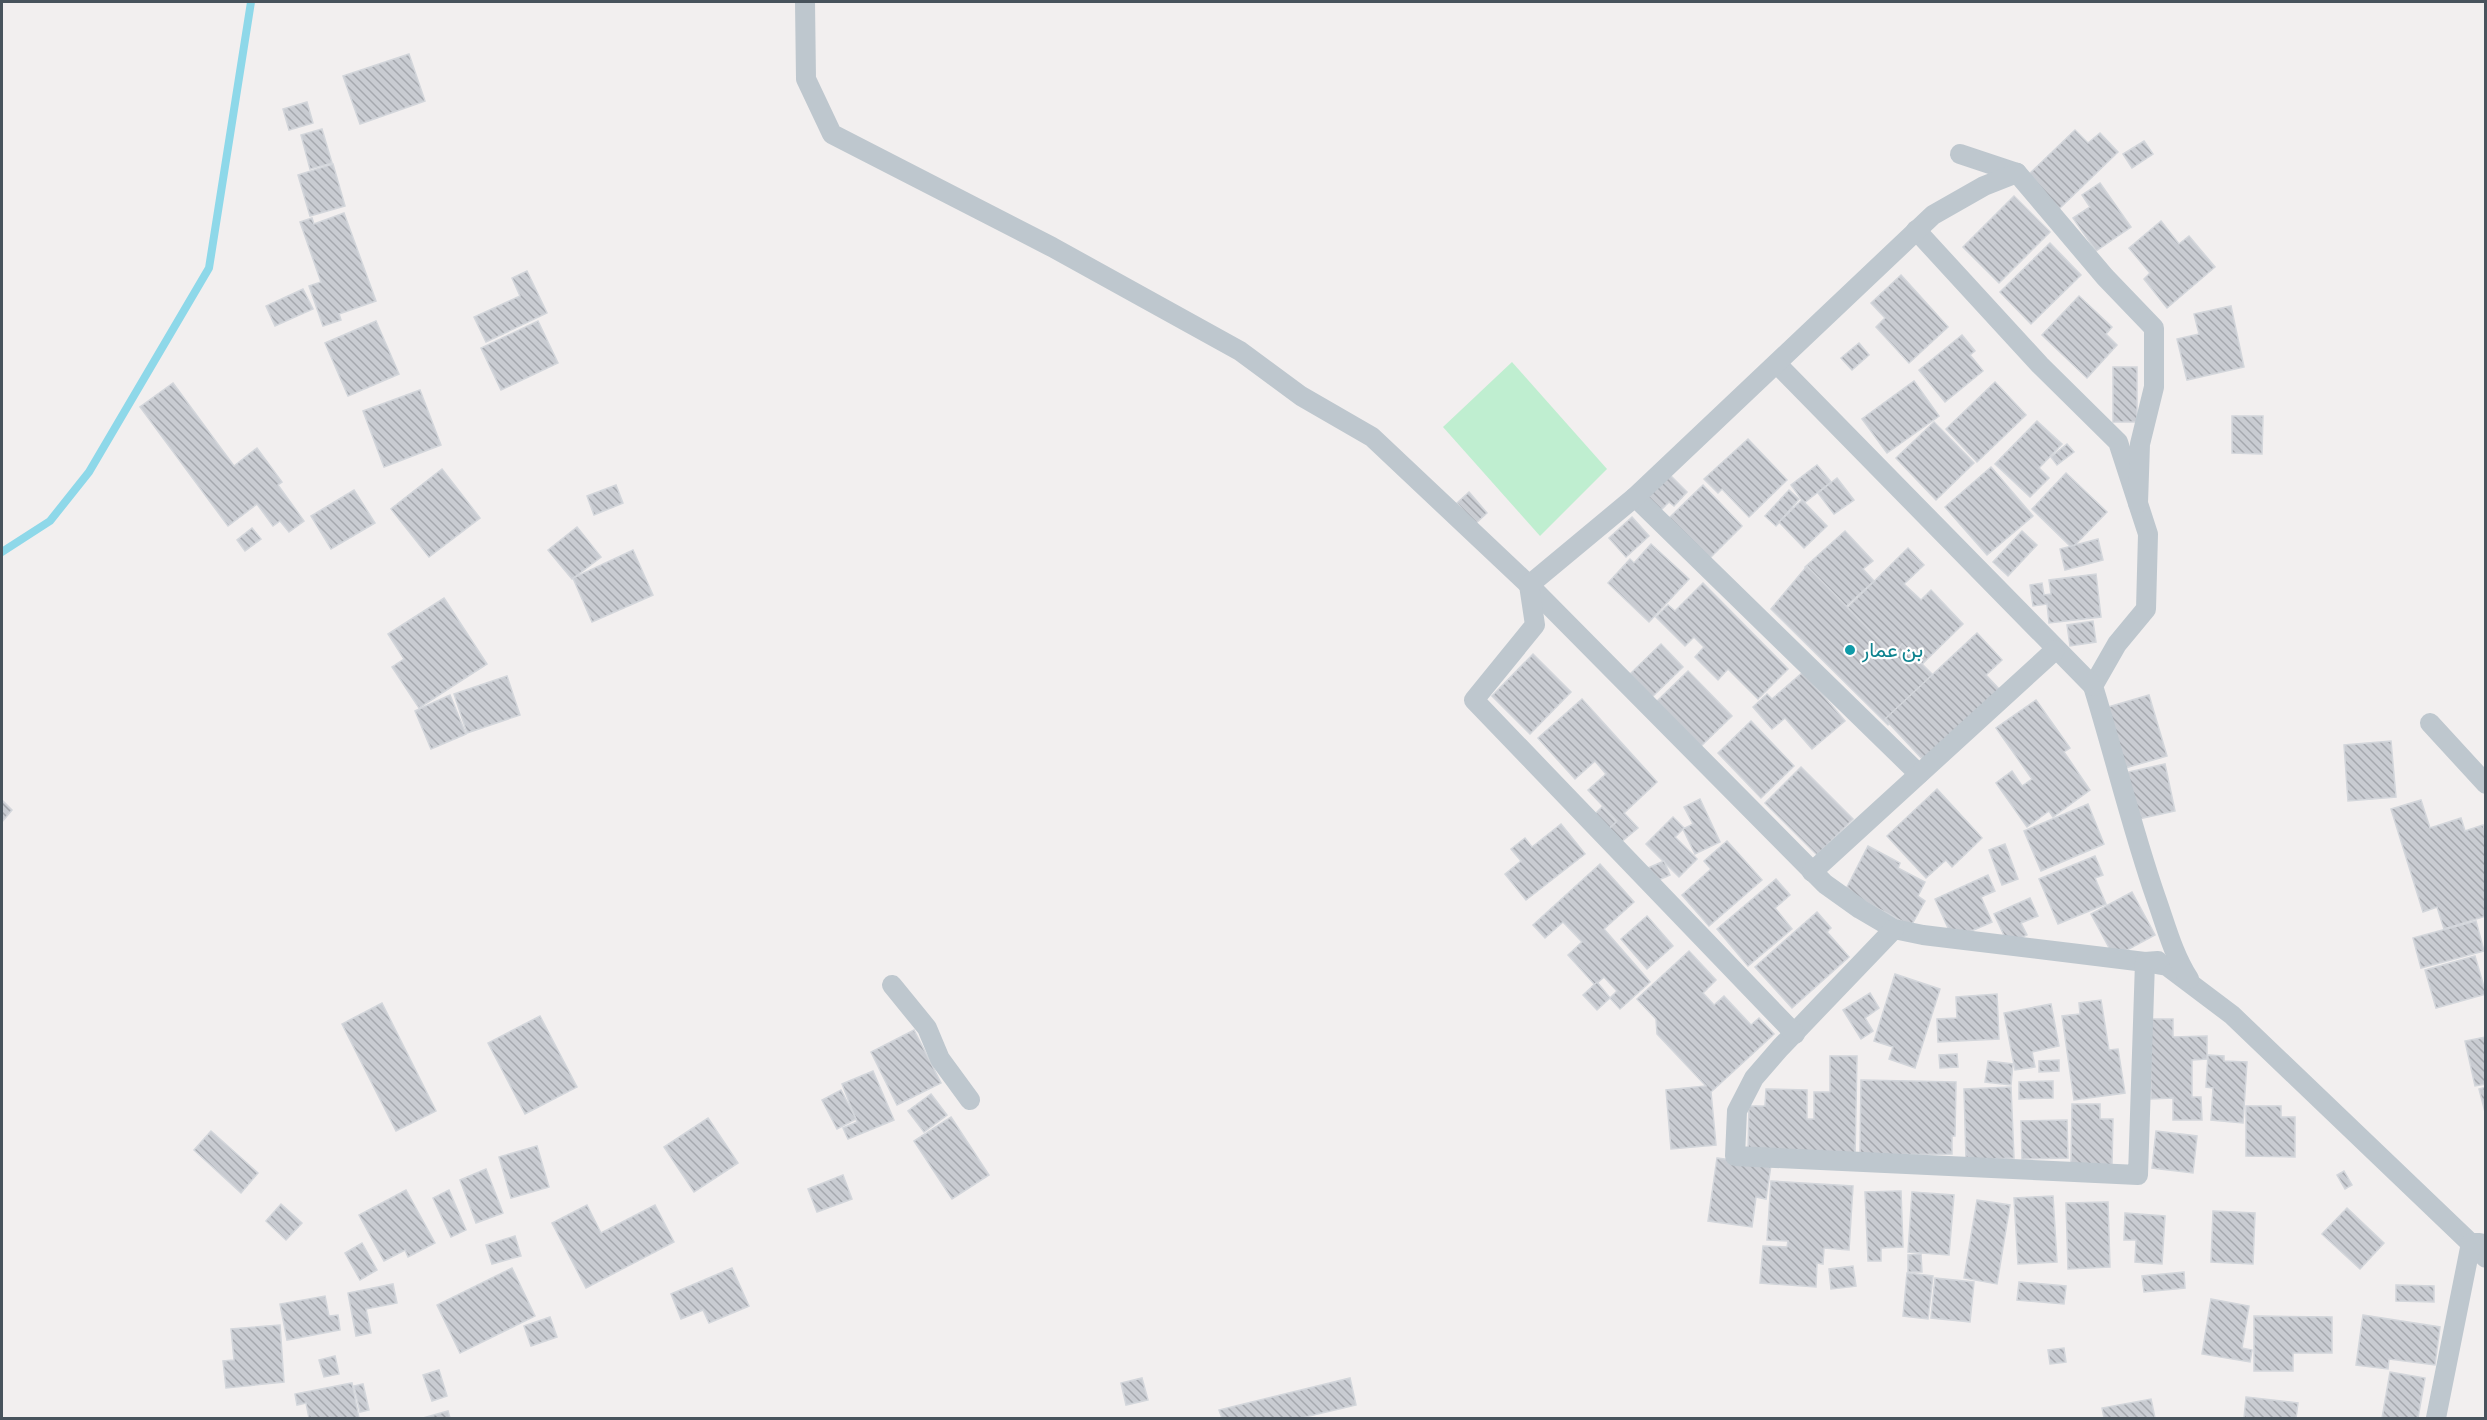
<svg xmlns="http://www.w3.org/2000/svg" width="2487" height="1420" font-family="'Source Sans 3',Vazirmatn,sans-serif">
	<defs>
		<pattern id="building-back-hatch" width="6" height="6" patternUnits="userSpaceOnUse" patternTransform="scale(1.5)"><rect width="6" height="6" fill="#c9ccd2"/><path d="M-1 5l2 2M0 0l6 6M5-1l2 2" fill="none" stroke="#a5a8ae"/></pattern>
	</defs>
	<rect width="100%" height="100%" fill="#f2efef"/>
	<polygon fill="#bfeed0" points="1512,362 1607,469 1540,536 1443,427"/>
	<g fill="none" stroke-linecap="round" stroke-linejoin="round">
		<polyline stroke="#8ed8e9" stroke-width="8" points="2,552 50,521 89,472 209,268 251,2"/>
	</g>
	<g fill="url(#building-back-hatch)" stroke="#d3d6db" stroke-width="1.5">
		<polygon points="409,54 425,101 360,124 343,76"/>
		<polygon points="307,102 313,123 289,130 283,109"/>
		<polygon points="322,129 332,163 310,169 301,135"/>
		<polygon points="2075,130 2088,143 2100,133 2118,152 2059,209 2027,176"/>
		<polygon points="2144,141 2153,154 2132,168 2123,154"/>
		<polygon points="333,164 345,206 310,216 298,175"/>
		<polygon points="2100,183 2131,227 2096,251 2073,218 2090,207 2082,195"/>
		<polygon points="2014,196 2050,232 1999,283 1963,247"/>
		<polygon points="344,213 376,301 339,314 341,320 323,326 309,286 321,282 300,222 312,218 314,224"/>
		<polygon points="2161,221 2179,244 2189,236 2215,267 2167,308 2144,279 2150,273 2129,248"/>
		<polygon points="2050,243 2081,275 2031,324 2000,292"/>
		<polygon points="527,271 547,313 486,342 474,317 520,296 512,278"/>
		<polygon points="1901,275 1948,327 1909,363 1876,327 1885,318 1871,303"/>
		<polygon points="303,289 313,309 275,326 266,306"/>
		<polygon points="2079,296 2112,327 2106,334 2117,345 2087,378 2042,335"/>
		<polygon points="2231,306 2244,367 2187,380 2177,339 2199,334 2194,314"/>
		<polygon points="376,321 399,374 348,396 325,343"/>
		<polygon points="538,321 558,363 501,390 481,348"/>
		<polygon points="1962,335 1975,351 1970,355 1983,371 1945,402 1919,370"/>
		<polygon points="1859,343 1869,355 1852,370 1841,358"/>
		<rect x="2113" y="367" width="24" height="55"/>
		<polygon points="1914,381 1939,416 1887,453 1862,419"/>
		<polygon points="1995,382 2026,415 1977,462 1946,429"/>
		<polygon points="173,383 234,466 257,448 282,482 278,485 304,521 289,532 280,521 273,526 257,504 228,526 140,407"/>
		<polygon points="420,390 441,445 384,467 363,411"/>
		<polygon points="2232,416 2263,416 2262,454 2232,453"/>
		<polygon points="2037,421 2062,444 2039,468 2049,478 2030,497 1995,464"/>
		<polygon points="1934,422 1974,463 1936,500 1896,458"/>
		<polygon points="1748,439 1787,480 1749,517 1722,489 1718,493 1704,479"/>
		<polygon points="2067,444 2074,452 2057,465 2051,457"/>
		<polygon points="1817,465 1831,482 1804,503 1791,485"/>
		<polygon points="1991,467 2033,516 1987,555 1945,507"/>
		<polygon points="442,469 480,518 429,557 391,509"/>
		<polygon points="2066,473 2107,512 2072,548 2032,509"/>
		<polygon points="1670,475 1687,492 1674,506 1669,502 1660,511 1647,497"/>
		<polygon points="1837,478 1854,500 1834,514 1818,493"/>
		<polygon points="616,485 623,503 594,515 587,496"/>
		<polygon points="1703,485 1742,526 1706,562 1666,521"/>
		<polygon points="354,490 375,523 331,549 311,516"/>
		<polygon points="1789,490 1799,499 1776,526 1765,516"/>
		<polygon points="1469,492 1487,513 1475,524 1457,503"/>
		<polygon points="1802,500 1827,526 1804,548 1779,522"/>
		<polygon points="1632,517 1649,536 1626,557 1609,538"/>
		<polygon points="577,527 601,557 572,579 548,550"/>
		<polygon points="252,528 261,539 245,551 237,540"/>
		<polygon points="1845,531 1873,561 1863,569 1874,581 1843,609 1805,567"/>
		<polygon points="2022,531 2037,545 2008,576 1993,562"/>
		<polygon points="2098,539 2103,560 2065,570 2060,549"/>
		<polygon points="1651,544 1689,579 1649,622 1608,583 1630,559 1634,563"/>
		<polygon points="1908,548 1924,565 1904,584 1921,600 1931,590 1963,624 1914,672 1900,657 1896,661 1846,609"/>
		<polygon points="633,550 653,595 592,622 573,578"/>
		<polygon points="1807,566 1894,655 1902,644 1933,675 1888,725 1771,609"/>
		<polygon points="2096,574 2101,617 2049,623 2047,604 2033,606 2030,585 2042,583 2044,595 2051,594 2049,580"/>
		<polygon points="1703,583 1788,669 1758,699 1728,669 1718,680 1695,657 1704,647 1694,637 1685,646 1656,617 1668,605 1675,611"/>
		<polygon points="444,598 487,664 419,708 392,667 404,659 388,634"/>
		<polygon points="2093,621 2096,642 2070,646 2067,625"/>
		<polygon points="1977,633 2002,660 1986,675 2001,691 1925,762 1885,719"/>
		<polygon points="1661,644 1683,667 1652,697 1630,674"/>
		<polygon points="1533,654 1571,692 1530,734 1492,696"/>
		<polygon points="1688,671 1732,716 1700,747 1656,702"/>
		<polygon points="1803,672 1845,721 1812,749 1785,718 1772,729 1753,707 1767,694 1772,699"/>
		<polygon points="507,676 520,715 467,733 454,694"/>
		<polygon points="450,695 466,734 431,749 415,711"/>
		<polygon points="2149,695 2167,756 2125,768 2108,707"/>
		<polygon points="1582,699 1657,782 1624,813 1638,828 1620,843 1608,830 1617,821 1588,790 1606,774 1595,761 1575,779 1538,738"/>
		<polygon points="2036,700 2070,748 2064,752 2090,790 2053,817 2049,811 2027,827 1996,783 2012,771 2022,786 2032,779 1996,728"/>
		<polygon points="1751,721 1794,766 1761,798 1718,753"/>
		<polygon points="2391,741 2396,797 2348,801 2344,745"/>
		<polygon points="2165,764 2175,811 2134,820 2124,773"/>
		<polygon points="1801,767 1853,819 1817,855 1765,803"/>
		<polygon points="1937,789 1982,838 1952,867 1946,860 1926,878 1887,836"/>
		<polygon points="1700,799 1720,842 1695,854 1683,829 1693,824 1684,807"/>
		<polygon points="2,800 12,810 2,822"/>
		<polygon points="2421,800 2430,828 2461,818 2465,831 2483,825 2486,835 2486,916 2444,929 2437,907 2423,912 2391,809"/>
		<polygon points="2088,804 2104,844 2041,871 2024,831"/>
		<polygon points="1602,807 1616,822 1607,830 1593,816"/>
		<polygon points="1673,817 1684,828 1675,837 1697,859 1679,877 1646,844"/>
		<polygon points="1561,824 1585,854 1526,900 1505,874 1521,861 1511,849 1525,838 1532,847"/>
		<polygon points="1727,841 1762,880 1709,926 1682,895 1711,869 1704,861"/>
		<polygon points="2005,844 2018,879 2002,885 1989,850"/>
		<polygon points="1868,846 1900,863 1898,868 1925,882 1918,896 1925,901 1911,926 1845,891"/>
		<polygon points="2095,856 2103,875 2095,878 2106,904 2058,924 2039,879"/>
		<polygon points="1664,861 1670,875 1654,882 1648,868"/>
		<polygon points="1600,864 1634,902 1604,929 1650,982 1620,1009 1610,998 1617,991 1604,977 1595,985 1568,955 1582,942 1563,922 1545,938 1533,925"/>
		<polygon points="1988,875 1995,891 1981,897 1992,922 1953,939 1935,899"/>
		<polygon points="1776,879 1790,895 1775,908 1792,929 1748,966 1717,929"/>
		<polygon points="2132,892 2155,935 2114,957 2091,914"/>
		<polygon points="2030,898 2038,916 2021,923 2027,935 2008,944 1994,914"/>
		<polygon points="1817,912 1831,928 1827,932 1849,957 1792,1008 1755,967"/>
		<polygon points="1647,916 1673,946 1647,969 1621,939"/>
		<polygon points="2476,921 2484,951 2421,968 2413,938"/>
		<polygon points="1689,951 1716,980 1703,993 1714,1005 1724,996 1751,1025 1759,1018 1774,1034 1711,1092 1716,1145 1671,1149 1666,1090 1706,1086 1657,1034 1656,1019 1637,999"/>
		<polygon points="2475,956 2486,994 2436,1008 2425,970"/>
		<polygon points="1895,974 1940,989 1915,1068 1889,1059 1893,1047 1874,1041"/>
		<polygon points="1597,982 1610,998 1597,1010 1583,995"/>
		<polygon points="1870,993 1879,1008 1865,1018 1873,1031 1861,1039 1843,1010"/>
		<polygon points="1997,994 1999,1039 1938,1042 1937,1019 1957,1018 1956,997"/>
		<polygon points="2101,1000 2109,1050 2118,1049 2125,1093 2074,1100 2062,1016 2080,1014 2079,1003"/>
		<polygon points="382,1003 436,1111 396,1131 342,1024"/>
		<polygon points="2051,1004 2059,1046 2032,1052 2035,1067 2015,1070 2004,1013"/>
		<polygon points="540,1016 577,1087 525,1114 488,1043"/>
		<polygon points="2150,1019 2173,1019 2173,1037 2207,1036 2207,1059 2192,1060 2192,1097 2201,1097 2202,1120 2173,1120 2173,1098 2151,1099"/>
		<polygon points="914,1030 941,1083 897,1105 871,1052"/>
		<polygon points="2486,1037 2486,1084 2475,1086 2465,1041"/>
		<polygon points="1957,1054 1958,1067 1940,1068 1939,1055"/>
		<polygon points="2208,1055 2224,1056 2224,1061 2247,1062 2243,1123 2211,1120 2213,1088 2206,1087"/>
		<polygon points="1830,1056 1857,1056 1855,1157 1748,1154 1749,1106 1765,1106 1766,1089 1807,1090 1807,1119 1814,1119 1814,1092 1830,1092"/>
		<polygon points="2059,1060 2059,1071 2039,1072 2039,1061"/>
		<polygon points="1988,1061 2013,1064 2011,1085 1985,1082"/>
		<polygon points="873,1071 894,1120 848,1139 843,1128 857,1122 842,1084"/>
		<polygon points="1861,1080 1956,1082 1955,1136 1952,1136 1952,1154 1860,1155"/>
		<polygon points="2053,1081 2053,1098 2019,1099 2019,1082"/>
		<polygon points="2011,1087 2014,1158 1966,1160 1964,1089"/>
		<polygon points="2486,1087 2486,1116 2479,1089"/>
		<polygon points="841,1090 856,1119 837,1129 822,1100"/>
		<polygon points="931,1094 947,1115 924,1132 908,1111"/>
		<polygon points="2072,1104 2100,1104 2100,1119 2113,1119 2112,1165 2071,1164"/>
		<polygon points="2246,1106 2281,1106 2281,1117 2295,1117 2295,1157 2246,1156"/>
		<polygon points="951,1117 989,1175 952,1199 914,1141"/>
		<polygon points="708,1118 738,1163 694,1192 664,1147"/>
		<polygon points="2067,1120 2068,1158 2022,1159 2021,1121"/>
		<polygon points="211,1131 258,1173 241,1193 194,1150"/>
		<polygon points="2156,1131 2197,1136 2193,1173 2152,1168"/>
		<polygon points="537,1146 549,1187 511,1198 499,1157"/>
		<polygon points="1717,1158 1771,1165 1766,1199 1756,1197 1752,1227 1708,1221"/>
		<polygon points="486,1169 503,1213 476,1223 460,1180"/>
		<polygon points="2344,1171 2352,1185 2345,1189 2337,1175"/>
		<polygon points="843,1175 852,1199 817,1212 808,1189"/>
		<polygon points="1771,1181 1853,1186 1849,1250 1824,1248 1823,1264 1817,1263 1816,1287 1760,1283 1763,1246 1787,1247 1788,1241 1767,1240"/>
		<polygon points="406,1190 435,1243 408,1257 405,1250 384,1261 359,1215"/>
		<polygon points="449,1190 466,1230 451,1237 433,1198"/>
		<polygon points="1901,1191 1903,1247 1881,1248 1881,1261 1868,1261 1865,1192"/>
		<polygon points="1912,1192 1954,1195 1949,1255 1908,1252"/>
		<polygon points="2053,1196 2057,1262 2018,1264 2014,1198"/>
		<polygon points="1977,1200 2010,1205 1997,1284 1964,1278"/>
		<polygon points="2108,1202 2110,1267 2068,1269 2066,1203"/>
		<polygon points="281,1204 302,1223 286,1240 266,1221"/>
		<polygon points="587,1205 601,1233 655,1205 674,1242 586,1288 552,1223"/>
		<polygon points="2347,1208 2384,1243 2360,1269 2322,1234"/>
		<polygon points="2213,1211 2255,1213 2253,1264 2211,1262"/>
		<polygon points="2125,1213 2165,1216 2162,1264 2135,1262 2136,1240 2124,1240"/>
		<polygon points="515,1236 521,1256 492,1264 486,1245"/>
		<polygon points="362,1243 377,1270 360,1280 345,1253"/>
		<polygon points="1921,1254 1922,1272 1908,1272 1908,1255"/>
		<polygon points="1853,1266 1856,1286 1831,1289 1829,1269"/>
		<polygon points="512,1268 535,1316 460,1353 437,1305"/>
		<polygon points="732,1268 749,1306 709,1323 703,1310 681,1319 671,1294"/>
		<polygon points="2184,1272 2185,1288 2144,1292 2142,1276"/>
		<polygon points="1907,1273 1933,1276 1928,1319 1903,1316"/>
		<polygon points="1935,1278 1974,1282 1970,1322 1931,1318"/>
		<polygon points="2019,1282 2066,1286 2064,1304 2017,1300"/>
		<polygon points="393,1284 397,1303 366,1309 371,1333 356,1336 348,1293"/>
		<polygon points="2396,1285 2434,1286 2434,1302 2396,1301"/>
		<polygon points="325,1296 329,1316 338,1315 340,1330 287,1340 280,1304"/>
		<polygon points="2211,1299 2249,1306 2242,1348 2252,1350 2250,1362 2202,1354"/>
		<polygon points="2363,1315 2440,1327 2435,1365 2389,1359 2388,1369 2356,1365"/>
		<polygon points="2254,1316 2332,1317 2332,1353 2293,1353 2293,1371 2254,1371"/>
		<polygon points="550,1317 557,1337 531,1346 524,1326"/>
		<polygon points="280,1325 284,1382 226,1388 223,1361 234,1360 231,1329"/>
		<polygon points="2064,1348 2066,1362 2050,1364 2048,1350"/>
		<polygon points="335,1356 339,1374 324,1377 319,1360"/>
		<polygon points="439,1370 447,1396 432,1401 423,1375"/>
		<polygon points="2390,1372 2425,1378 2418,1418 2382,1418"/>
		<polygon points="1142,1378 1148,1400 1126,1405 1121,1383"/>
		<polygon points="1350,1378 1356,1405 1301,1418 1222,1418 1219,1410"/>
		<polygon points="352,1383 359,1418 309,1418 306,1403 297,1405 295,1394"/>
		<polygon points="363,1384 369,1410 360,1412 354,1386"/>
		<polygon points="2246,1397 2298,1403 2296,1418 2244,1418"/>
		<polygon points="2151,1399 2155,1418 2104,1418 2102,1408"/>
		<polygon points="448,1411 450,1418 423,1418"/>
	</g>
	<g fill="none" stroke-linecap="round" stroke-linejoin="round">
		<g stroke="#bec7ce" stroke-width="20">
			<polyline points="805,2 806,79 832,134 1052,247 1240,351 1301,396 1372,437 1529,585 1825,884 1860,909 1894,929 1923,935 2145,962 2167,966 2232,1015 2486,1258"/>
			<polyline points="1960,154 2017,173"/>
			<path d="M1916 230 2040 365 2118 442 2148 534 2146 609 2117 644 2093 686C2115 757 2132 829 2156 898 2166 926 2173 954 2189 979"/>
			<polyline points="1777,364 2093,686"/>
			<polyline points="1635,497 1919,774"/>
			<polyline points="2430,723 2486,784"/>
			<polyline points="1812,872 2055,650"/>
			<polyline points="1894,929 1780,1048 1754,1078 1737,1111 1735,1156 2138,1175 2145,962 2158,961"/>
			<polyline points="892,985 927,1028 940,1059 970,1100"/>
			<polyline points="1795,1034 1474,700 1535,625 1529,585 1635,497 1933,215 1984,186 2017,173 2105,277 2154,328 2154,387 2140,444 2138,503"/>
			<polyline points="2436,1418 2471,1243 2480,1243"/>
		</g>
	</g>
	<circle fill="#0f9aa8" stroke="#fff" stroke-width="2" cx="1850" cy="650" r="6"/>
	<g text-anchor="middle" stroke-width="4.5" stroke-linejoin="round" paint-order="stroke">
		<g font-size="21" fill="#0d838f" stroke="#fff" text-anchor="start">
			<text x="1862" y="657">بن عمار</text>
		</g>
	</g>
	<rect width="2487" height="1420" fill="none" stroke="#48535c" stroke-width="6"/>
</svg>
